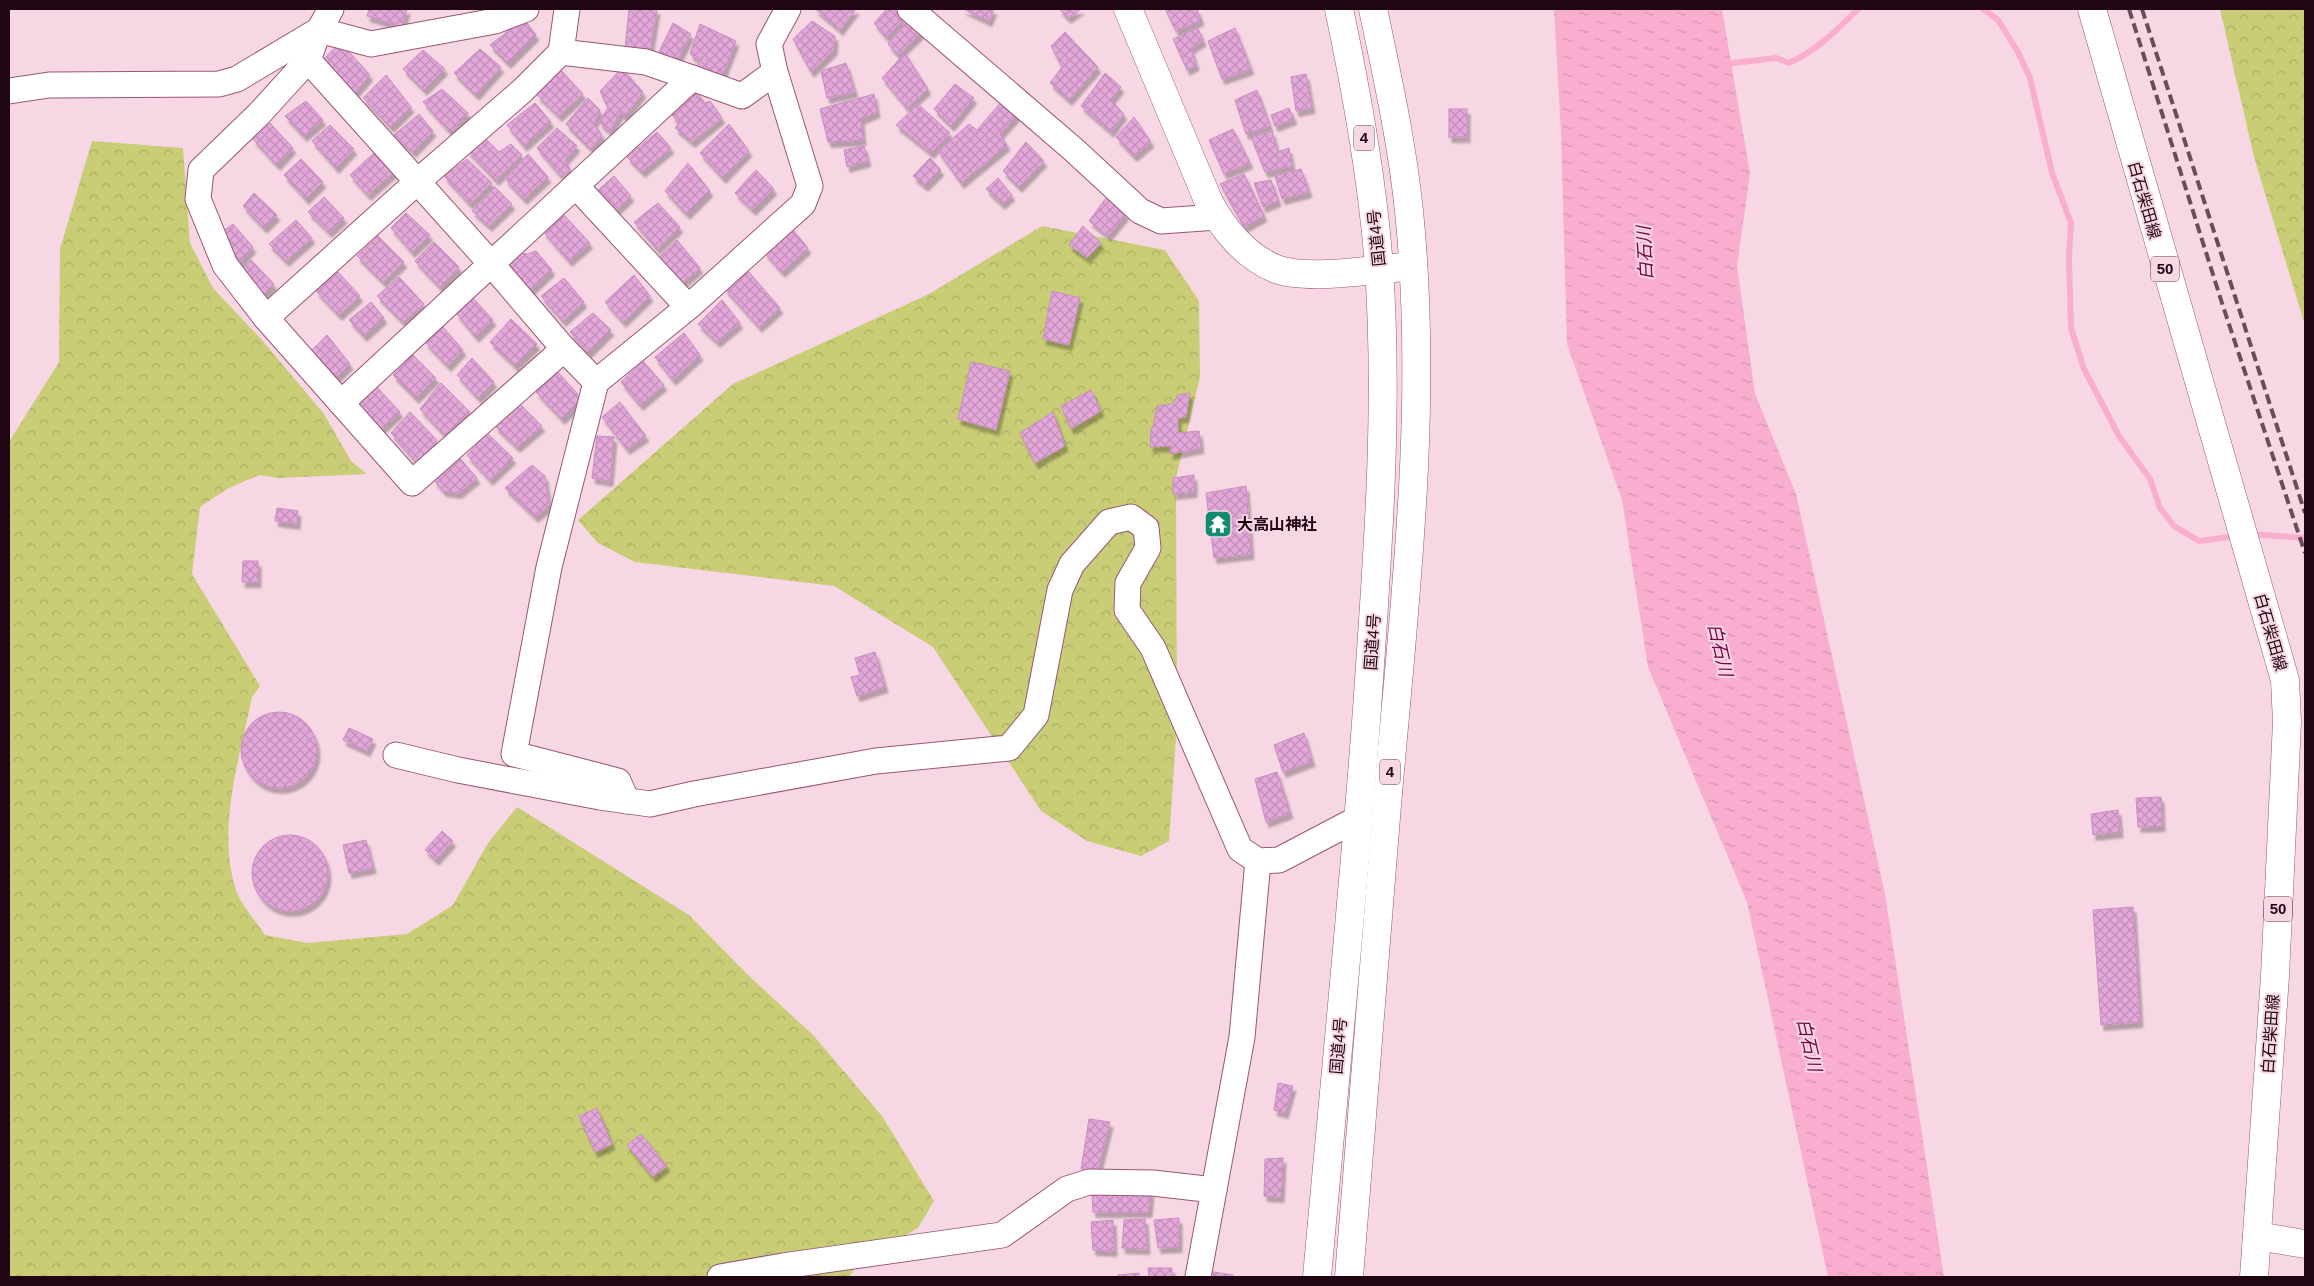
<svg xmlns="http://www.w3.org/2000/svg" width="2314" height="1286" font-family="Helvetica,'Noto Sans JP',sans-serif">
	<defs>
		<pattern id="forest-crowns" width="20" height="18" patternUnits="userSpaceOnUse" patternTransform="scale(1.25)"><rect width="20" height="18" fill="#c8cd76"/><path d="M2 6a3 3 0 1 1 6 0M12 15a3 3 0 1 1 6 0" fill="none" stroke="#abaf65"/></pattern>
		<pattern id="water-ripples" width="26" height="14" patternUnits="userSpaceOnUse" patternTransform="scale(1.25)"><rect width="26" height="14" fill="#f9aecf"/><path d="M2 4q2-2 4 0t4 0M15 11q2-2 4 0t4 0" fill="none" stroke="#d594b1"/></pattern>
		<pattern id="building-cross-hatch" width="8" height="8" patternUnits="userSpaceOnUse" patternTransform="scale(1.25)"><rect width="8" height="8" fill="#e3a7da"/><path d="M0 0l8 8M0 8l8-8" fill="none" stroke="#c28eba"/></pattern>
		<filter id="shadow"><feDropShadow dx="3" dy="5.5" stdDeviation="1" flood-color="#0004"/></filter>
	</defs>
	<rect width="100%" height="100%" fill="#f7d7e4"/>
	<g fill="url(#forest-crowns)">
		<polygon points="2220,9 2305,9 2305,325 2254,157"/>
		<path d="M92 141 183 148 190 243 213 288 262 340 324 414 351 461 367 474 279 478 259 475 227 489 200 507 192 574 260 686 252 697C240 758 216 828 236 890 241 905 256 921 265 935L307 943 407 934 453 905 488 843 517 807 689 915 748 975 813 1035 882 1116 934 1201 918 1228 858 1264 849 1277H9V442L59 362 60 249Z"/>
		<polygon points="1042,226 1165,250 1199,301 1200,377 1176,478 1177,723 1169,841 1141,856 1087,841 1041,811 933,647 834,586 635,562 598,543 578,520 733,384 929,294"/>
	</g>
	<polygon fill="url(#water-ripples)" points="1554,9 1722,9 1750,174 1737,266 1755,394 1796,494 1885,894 1944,1277 1828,1277 1747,902 1648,667 1622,500 1567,344 1561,132"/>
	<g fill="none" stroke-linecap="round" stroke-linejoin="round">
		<g stroke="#f9aecf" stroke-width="6">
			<polyline points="1983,9 1998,20 2018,52 2030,78 2052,173 2071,223 2069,258 2071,328 2084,369 2119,436 2150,479 2160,508 2174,526 2199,541 2237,536"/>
			<path d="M1725 64 1776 58 1789 63C1816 51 1837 30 1858 9"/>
			<polyline points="2249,534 2305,538"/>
		</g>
	</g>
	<g fill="url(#building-cross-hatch)" stroke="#c98ec1" filter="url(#shadow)">
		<polygon points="369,9 407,9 402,27 367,16"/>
		<polygon points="629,9 657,9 650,51 625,48"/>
		<polygon points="815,9 856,9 840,30"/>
		<polygon points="887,9 894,9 904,20 886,37 874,23"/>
		<polygon points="963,9 994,9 989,21"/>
		<polygon points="1059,9 1081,9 1068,18"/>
		<polygon points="1165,9 1197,9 1201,20 1176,31"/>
		<polygon points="524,19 536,35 508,63 490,45"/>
		<polygon points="908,20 921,33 898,55 888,44"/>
		<polygon points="812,21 835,36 834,50 811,72 793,39"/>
		<polygon points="673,23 691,34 677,61 658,54"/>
		<polygon points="700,24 736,41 721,79 697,70 699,61 690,54"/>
		<polygon points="1198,28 1203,41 1191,48 1196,65 1187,70 1173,39"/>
		<polygon points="1235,28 1251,69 1222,79 1208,41"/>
		<polygon points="1065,32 1098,67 1069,100 1050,83 1062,67 1051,46"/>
		<polygon points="340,42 370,75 353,95 322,61"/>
		<polygon points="480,49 501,67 476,95 454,73"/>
		<polygon points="423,50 445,69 424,90 403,69"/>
		<polygon points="905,53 928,89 907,108 882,78"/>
		<polygon points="846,63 855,92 827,98 821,71"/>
		<polygon points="558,67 583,94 559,116 537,95"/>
		<polygon points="622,68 643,92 625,116 620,113 610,132 599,122 608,108 600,91"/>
		<polygon points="1105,73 1121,87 1111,100 1124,114 1111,132 1081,106"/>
		<polygon points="1306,74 1312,108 1296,111 1291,77"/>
		<polygon points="386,75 411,107 391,127 363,98"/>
		<polygon points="955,84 974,98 951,126 934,109"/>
		<polygon points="442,89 468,113 451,133 423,102"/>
		<polygon points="1257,90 1270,126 1246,134 1235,100"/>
		<polygon points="696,91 705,103 710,101 722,118 692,142 675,128 679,123 672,115"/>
		<polygon points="874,94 877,112 861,119 863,140 828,142 820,109"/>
		<polygon points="588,98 600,110 594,124 602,135 591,149 566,124"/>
		<polygon points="1003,100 1019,113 1000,134 1007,145 961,183 938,151 969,124 977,130"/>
		<polygon points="306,101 323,120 304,136 285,116"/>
		<polygon points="535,103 551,122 524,146 507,125"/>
		<polygon points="918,104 950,133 931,153 896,125"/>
		<polygon points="1289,108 1294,119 1275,126 1271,115"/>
		<rect x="1449" y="109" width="18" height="28"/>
		<polygon points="419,114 433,131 413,152 394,135"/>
		<polygon points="1134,117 1151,142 1134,156 1116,137"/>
		<polygon points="270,123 293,148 277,165 253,139"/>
		<polygon points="729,124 749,151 723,178 700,153"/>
		<polygon points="330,125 354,149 336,168 312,141"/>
		<polygon points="557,128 577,146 565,160 570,170 562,177 537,148"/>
		<polygon points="1233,129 1250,163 1224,174 1209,140"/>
		<polygon points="1272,131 1278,152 1289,148 1292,166 1265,172 1251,137"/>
		<polygon points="657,132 671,148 642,172 627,157"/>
		<polygon points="483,136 499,152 511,144 522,155 496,180 467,150"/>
		<polygon points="1026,142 1044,161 1019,187 1003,171"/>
		<polygon points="864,146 868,161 847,167 844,150"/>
		<polygon points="375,152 395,171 368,195 350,175"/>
		<polygon points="528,154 548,177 524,199 505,179"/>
		<polygon points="930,158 941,170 925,186 913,176"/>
		<polygon points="301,159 323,182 306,199 284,175"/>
		<polygon points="467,159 492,183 470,204 444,176"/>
		<polygon points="688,163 710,191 687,214 665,191"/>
		<polygon points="1301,169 1309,192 1282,199 1275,176"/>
		<polygon points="756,170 774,189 753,210 735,193"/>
		<polygon points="1244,174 1264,216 1244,227 1220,184"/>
		<polygon points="614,176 631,196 613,213 596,192"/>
		<polygon points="998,178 1012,195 1002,204 986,189"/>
		<polygon points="1271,180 1278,201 1263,207 1254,183"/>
		<polygon points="495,187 512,204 489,226 472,211"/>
		<polygon points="254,193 277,215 264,228 243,206"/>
		<polygon points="324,197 344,218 329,232 308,212"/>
		<polygon points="1106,198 1126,214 1108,236 1089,221"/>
		<polygon points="658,203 680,227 657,249 634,222"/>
		<polygon points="406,213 430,235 412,252 391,228"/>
		<polygon points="562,213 590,243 569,261 543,231"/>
		<polygon points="296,220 312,238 286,261 269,244"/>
		<polygon points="233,224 253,247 238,265 227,255 234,244 222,232"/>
		<polygon points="1083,226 1101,243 1087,258 1069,245"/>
		<polygon points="793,230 808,248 782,272 764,252"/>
		<polygon points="378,236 404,262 383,282 357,256"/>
		<polygon points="677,240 700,268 681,284 658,258"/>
		<polygon points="434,242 459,267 440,287 415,261"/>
		<polygon points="536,251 552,270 529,292 508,268 519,252 527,254"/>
		<polygon points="251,260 274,284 260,298 240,271"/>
		<polygon points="337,271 360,296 339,315 316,291"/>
		<polygon points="748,271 780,308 759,327 725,289"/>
		<polygon points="634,275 650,296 623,322 605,302"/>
		<polygon points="399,277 424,304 403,322 377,296"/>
		<polygon points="564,278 584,302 563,321 541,296"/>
		<polygon points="1052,291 1080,298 1069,345 1043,339"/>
		<polygon points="472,297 493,320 476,337 456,313"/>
		<polygon points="722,300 740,323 717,342 698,324"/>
		<polygon points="371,302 384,318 364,336 349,320"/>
		<polygon points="593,313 611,330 588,353 570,332"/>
		<polygon points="511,319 537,344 515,366 490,342"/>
		<polygon points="442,326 463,350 448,366 425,342"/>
		<polygon points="684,333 700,355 673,380 655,357"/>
		<polygon points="327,335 350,364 334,380 309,353"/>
		<polygon points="413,355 436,378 416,398 393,375"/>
		<polygon points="472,358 494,382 478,398 457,375"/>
		<polygon points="643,361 664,385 640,405 621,382"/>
		<polygon points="971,362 1010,371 996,430 958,419"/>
		<polygon points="557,371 582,399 562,419 536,392"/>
		<polygon points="441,383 470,412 445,435 420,409"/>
		<polygon points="375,385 400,412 380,430 357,403"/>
		<polygon points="1091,390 1101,411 1071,429 1061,406"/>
		<polygon points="1190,393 1186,417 1178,418 1178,433 1199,431 1201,448 1170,454 1171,446 1150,447 1151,429 1153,427 1157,406 1173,404 1178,395"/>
		<polygon points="620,402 646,436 627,449 602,417"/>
		<polygon points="520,404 542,426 517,447 495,426"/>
		<polygon points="410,412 437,440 417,463 391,433"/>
		<polygon points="1053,412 1065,446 1035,463 1020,433"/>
		<polygon points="487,433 513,458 490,480 467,455"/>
		<polygon points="597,436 614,437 610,481 592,478"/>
		<polygon points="457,455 477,478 459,493 443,491 434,480"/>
		<polygon points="532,465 545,476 549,506 535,517 505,488"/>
		<polygon points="1194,475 1194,492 1173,494 1173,478"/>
		<polygon points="1246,486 1251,554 1214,558 1206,493"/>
		<polygon points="277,508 298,511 297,524 275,521"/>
		<polygon points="243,561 258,561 258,582 242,582"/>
		<polygon points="875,652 885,687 857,696 851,677 860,675 855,658"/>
		<circle cx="279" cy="750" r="38"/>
		<polygon points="349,728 373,739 367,751 343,740"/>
		<polygon points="1304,733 1312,761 1283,772 1274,745"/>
		<polygon points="1277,772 1290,813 1266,822 1255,779"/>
		<polygon points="2161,797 2162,826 2138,827 2136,798"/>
		<polygon points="2118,810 2120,832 2093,835 2091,814"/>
		<polygon points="442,831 453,841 436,860 425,850"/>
		<circle cx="290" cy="873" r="38"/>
		<polygon points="366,840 373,868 349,873 343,845"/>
		<polygon points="2133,907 2140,1022 2101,1025 2093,910"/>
		<polygon points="1278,1083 1293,1086 1285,1113 1274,1110"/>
		<polygon points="597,1108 612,1144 595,1152 579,1116"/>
		<polygon points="1089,1119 1110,1122 1098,1171 1081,1169"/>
		<polygon points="641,1134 667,1166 653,1177 627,1145"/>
		<polygon points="1283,1158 1281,1197 1264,1196 1265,1159"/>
		<polygon points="1151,1191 1149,1212 1093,1212 1092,1193"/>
		<polygon points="1179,1218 1179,1247 1158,1248 1154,1220"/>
		<polygon points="1145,1219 1147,1249 1122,1248 1124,1220"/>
		<polygon points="1113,1220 1114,1251 1093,1250 1091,1222"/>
		<polygon points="1148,1268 1172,1268 1172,1277 1149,1277"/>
		<polygon points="1207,1271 1233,1275 1233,1277 1206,1277"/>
		<polygon points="1139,1273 1139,1277 1118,1277 1118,1275"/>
	</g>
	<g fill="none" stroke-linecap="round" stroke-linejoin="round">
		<g stroke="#9a5675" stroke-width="27">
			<g id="minor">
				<polyline points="331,9 319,30 308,60 494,267 564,349 596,382"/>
				<polyline points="910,9 1074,150 1140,211 1161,221 1217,217"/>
				<polyline points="561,52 646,62 692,78"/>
				<polyline points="9,91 49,85 219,84 237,79 319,30 371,44 495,21 526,9"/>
				<polyline points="576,186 688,307"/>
				<polyline points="266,318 225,265 198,199 201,170 259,114 308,60"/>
				<polyline points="564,349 412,483 266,318 417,182 522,91 561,52 567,9"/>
				<polyline points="341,403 692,78 742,96 775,72"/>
				<polyline points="396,755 458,770 600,797 650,804 694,794 876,761 1009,748 1036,715 1060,590 1072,564 1109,522 1131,517 1146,528 1148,548 1128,583 1127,610 1153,648 1240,849 1258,861 1279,860 1359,818"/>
				<polyline points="627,801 618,781 514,754 549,567 596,382 692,304 803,204 810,186 775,72 769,44 788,9"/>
				<polyline points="720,1277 783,1266 1002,1235 1067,1189 1089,1182 1153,1183 1214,1190"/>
				<polyline points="1198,1277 1242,1037 1258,861"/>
			</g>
		</g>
		<g stroke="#9a5675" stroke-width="29">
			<g id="tertiary">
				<path d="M1128 9 1208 200C1222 228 1246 257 1276 269 1308 281 1378 269 1413 266"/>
				<polyline points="2257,1236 2305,1244"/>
			</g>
		</g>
		<g stroke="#9a5675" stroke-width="29">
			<polyline id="primary" points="2092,9 2285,680 2287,722 2275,976 2254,1277"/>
		</g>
		<g stroke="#9a5675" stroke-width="29">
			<g id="trunk">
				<path d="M1317 1277C1334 1088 1353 899 1367 709 1377 562 1389 415 1379 268 1373 181 1357 94 1339 9"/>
				<path d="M1349 1277C1362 1120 1374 962 1387 805 1404 608 1429 408 1409 211 1402 143 1387 75 1373 9"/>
			</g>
		</g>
		<use href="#minor" stroke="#fff" stroke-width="25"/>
		<use href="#tertiary" stroke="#fff" stroke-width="28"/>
		<use href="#primary" stroke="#fff" stroke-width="28"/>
		<use href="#trunk" stroke="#fff" stroke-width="28"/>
		<g stroke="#694e5a" stroke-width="4" stroke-dasharray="10 5" stroke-linecap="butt">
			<polyline points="2129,9 2222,303 2305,553"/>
			<polyline points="2142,9 2305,513"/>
		</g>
	</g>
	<defs>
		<g id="temple-square" transform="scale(1.4375)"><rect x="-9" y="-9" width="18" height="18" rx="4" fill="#118c70" stroke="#f7d7e4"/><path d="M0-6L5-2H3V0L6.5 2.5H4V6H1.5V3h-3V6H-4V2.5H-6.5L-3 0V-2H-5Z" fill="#fff"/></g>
	</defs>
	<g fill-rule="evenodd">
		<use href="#temple-square" x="1218" y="524"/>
	</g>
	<g text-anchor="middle" stroke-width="4" stroke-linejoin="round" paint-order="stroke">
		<g fill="#f7d7e4" stroke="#604551" stroke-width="1">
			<rect x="1354" y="125.5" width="20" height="25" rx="4"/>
			<rect x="2151" y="256.5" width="28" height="25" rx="4"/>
			<rect x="1380" y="759.5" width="20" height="25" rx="4"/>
			<rect x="2264" y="896.5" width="28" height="25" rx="4"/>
		</g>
		<g font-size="15" font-weight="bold" fill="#1f0612">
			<text x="1364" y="143">4</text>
			<text x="2165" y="274">50</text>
			<text x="1390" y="777">4</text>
			<text x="2278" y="914">50</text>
		</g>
		<g font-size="16" fill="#1f0612" stroke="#f7d7e4">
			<text transform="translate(2145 200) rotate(74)" y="6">白石柴田線</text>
			<text transform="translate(1376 238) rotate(-96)" y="6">国道4号</text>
			<text transform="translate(2271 632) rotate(74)" y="6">白石柴田線</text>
			<text transform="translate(1372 642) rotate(-86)" y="6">国道4号</text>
			<text transform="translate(2270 1034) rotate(-86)" y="6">白石柴田線</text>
			<text transform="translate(1338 1046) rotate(-85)" y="6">国道4号</text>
		</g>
		<g font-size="16" font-weight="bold" fill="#1f0612" stroke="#f7d7e4" text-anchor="start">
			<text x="1237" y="530">大高山神社</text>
		</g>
		<g font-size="18" font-style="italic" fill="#760349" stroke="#f7d7e4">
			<text transform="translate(1645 253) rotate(-93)" y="6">白石川</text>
			<text transform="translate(1720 650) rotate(77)" y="6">白石川</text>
			<text transform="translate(1809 1045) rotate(77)" y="6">白石川</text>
		</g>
	</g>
	<rect width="2314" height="1286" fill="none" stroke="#1f0612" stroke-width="20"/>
</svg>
